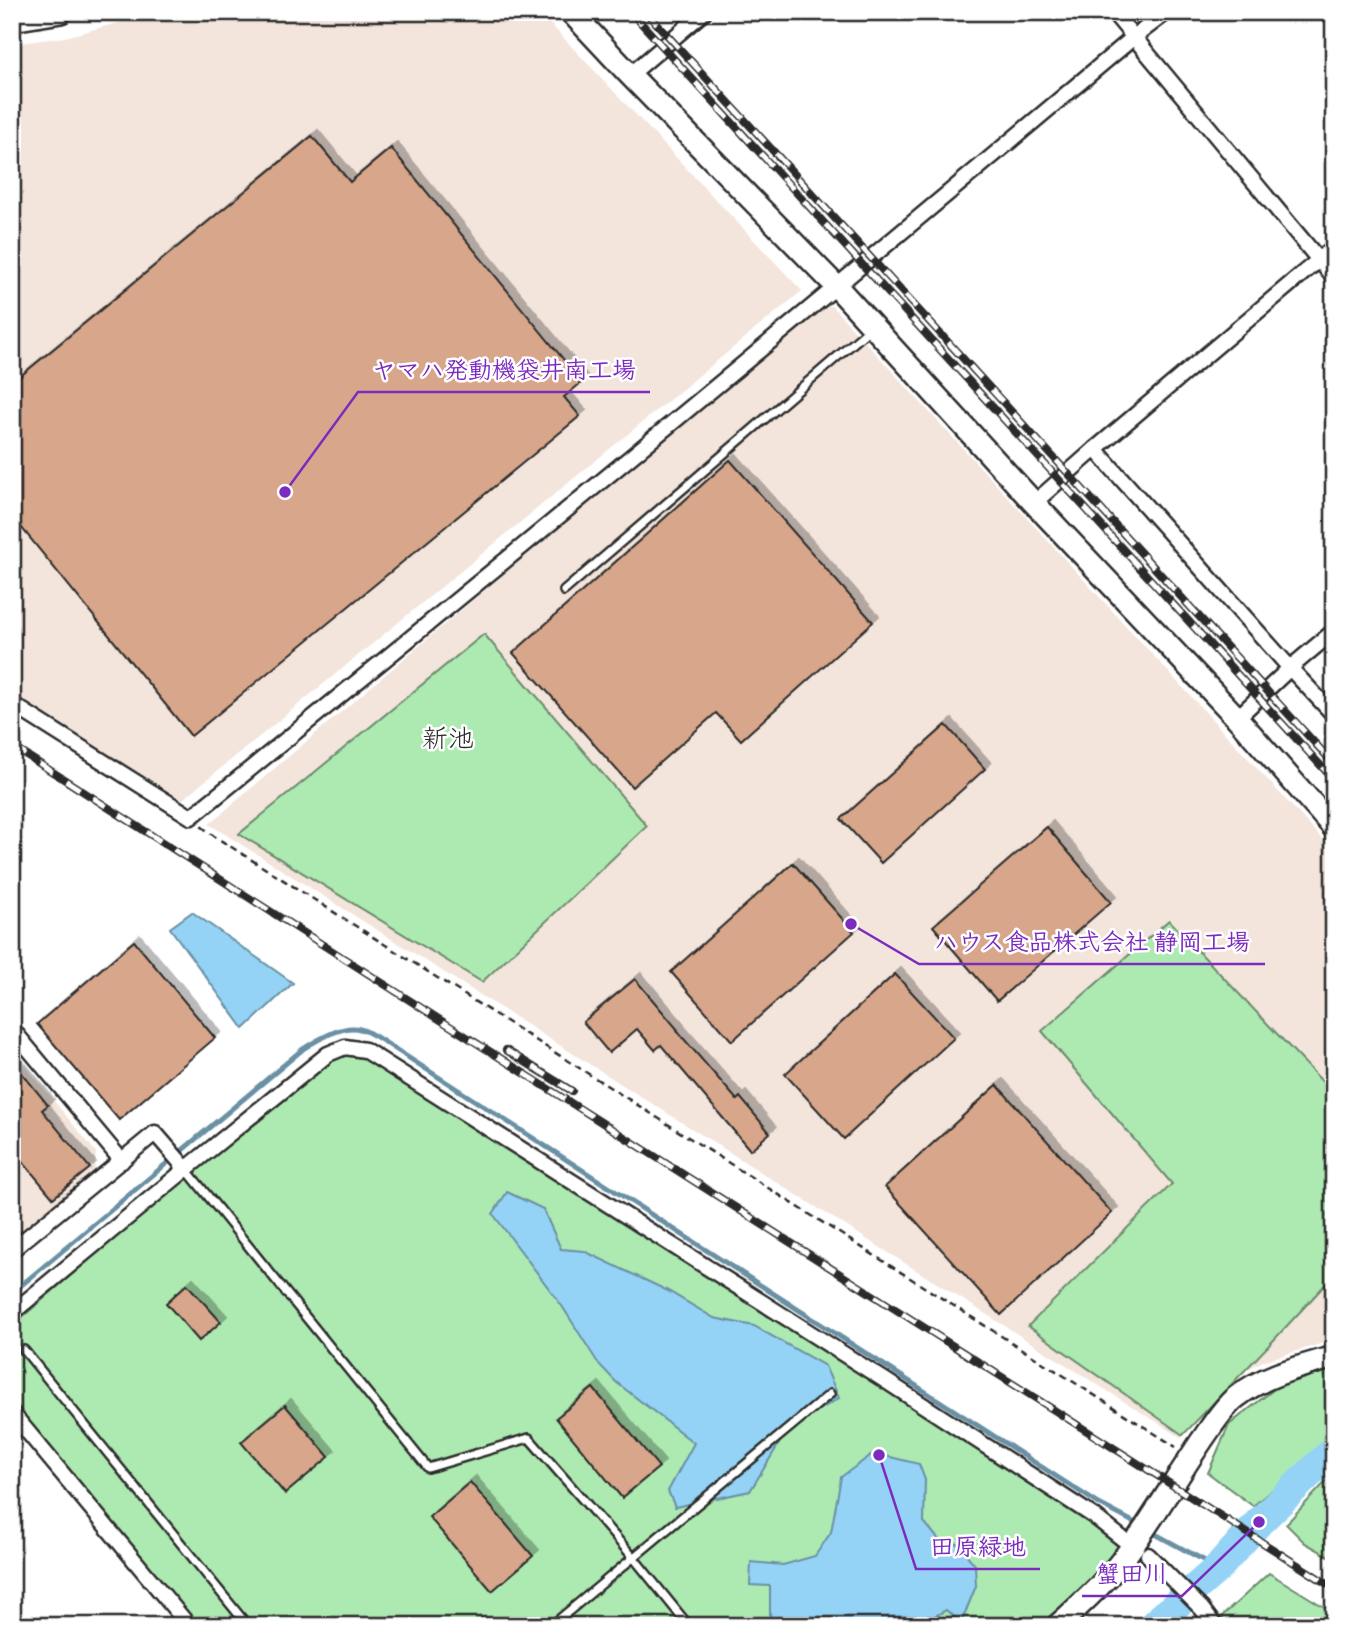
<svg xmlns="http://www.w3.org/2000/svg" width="1346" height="1638" font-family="'Patrick Hand','Klee One',sans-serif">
	<defs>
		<filter id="shadow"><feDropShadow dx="6" dy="-6" stdDeviation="0" flood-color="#0004"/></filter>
	</defs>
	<rect width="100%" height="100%" fill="#fff"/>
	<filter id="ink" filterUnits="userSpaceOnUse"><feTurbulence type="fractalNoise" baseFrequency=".0143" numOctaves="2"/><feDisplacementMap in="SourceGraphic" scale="14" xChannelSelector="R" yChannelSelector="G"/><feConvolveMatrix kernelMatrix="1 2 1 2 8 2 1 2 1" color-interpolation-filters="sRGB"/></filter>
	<g filter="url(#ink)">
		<g fill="#f3e5dc">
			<polygon points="159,12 539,12 802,291 182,800 12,693 12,44 65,37"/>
			<polygon points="832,306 1334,852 1334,1340 1263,1361 1228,1380 1207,1404 1182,1438 209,824 819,307"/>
			<polygon points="12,1050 96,1152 94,1173 12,1240"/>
		</g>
		<g fill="#adeab1" stroke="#6c8a6e" stroke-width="2">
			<polygon points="484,634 647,826 482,982 239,834"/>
			<polygon points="1169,920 1334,1094 1334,1275 1271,1343 1183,1435 1028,1326 1172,1184 1042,1031"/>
			<polygon points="352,1048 886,1381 1133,1547 1057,1626 184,1626 12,1422 12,1326 328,1054"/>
			<polygon points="1334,1354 1334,1438 1253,1506 1208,1473 1229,1425 1303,1366"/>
			<polygon points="1334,1473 1334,1559 1305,1543 1286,1524"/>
			<polygon points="1269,1573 1334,1613 1334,1626 1229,1626 1221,1617"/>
		</g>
		<g fill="#94d3f5" stroke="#6a90a4" stroke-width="2">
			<polygon points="192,912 293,983 244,1029 170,928"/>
			<polygon points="507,1192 543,1209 561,1249 584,1251 668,1291 714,1318 754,1326 825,1366 839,1398 788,1429 750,1491 675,1507 668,1491 694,1443 616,1382 598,1363 562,1306 493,1214"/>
			<polygon points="874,1453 919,1464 925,1480 924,1522 940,1541 958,1544 975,1565 976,1586 961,1623 946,1610 917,1626 770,1626 770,1586 750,1585 751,1562 783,1565 815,1556 831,1532 841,1477"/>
		</g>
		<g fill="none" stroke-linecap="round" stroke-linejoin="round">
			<g stroke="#6a90a4" stroke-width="5">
				<path d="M12 1293 303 1049C317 1040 343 1024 360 1029 365 1030 371 1034 375 1036L1099 1504 1139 1525"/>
				<polyline points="1148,1530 1218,1568"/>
			</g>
			<polyline stroke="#94d3f5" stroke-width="30" points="1152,1626 1218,1568 1259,1522 1334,1450"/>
		</g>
		<g fill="#d8a78b" stroke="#2b2b2b" stroke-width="2" filter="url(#shadow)">
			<polygon points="312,136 350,182 391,148 582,382 564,397 580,416 191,736 12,516 12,383"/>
			<polygon points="730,460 873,622 741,740 716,713 632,787 513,653"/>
			<polygon points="946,725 985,769 881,863 841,819"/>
			<polygon points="1047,827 1111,902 997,1001 933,926"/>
			<polygon points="793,863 854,932 732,1041 671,972"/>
			<polygon points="134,941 215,1038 119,1120 37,1024"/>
			<polygon points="895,974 954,1038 844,1139 785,1074"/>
			<polygon points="635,979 678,1030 677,1031 737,1100 740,1097 770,1133 750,1150 661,1045 655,1050 637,1029 609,1053 583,1022"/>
			<polygon points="12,1061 48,1105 42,1110 90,1168 53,1198 12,1149 12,1147 19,1141 12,1132"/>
			<polygon points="997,1085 1112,1213 1001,1315 885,1187"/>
			<polygon points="187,1284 221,1322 199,1341 166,1303"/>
			<polygon points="593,1388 659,1467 622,1498 556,1418"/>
			<polygon points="285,1405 329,1457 285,1494 241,1442"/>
			<polygon points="470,1482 533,1556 492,1591 429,1517"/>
		</g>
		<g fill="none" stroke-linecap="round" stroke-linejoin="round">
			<g stroke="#2b2b2b" stroke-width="12">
				<g id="lane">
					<polyline points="564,591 872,327"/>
					<polyline points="186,1169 428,1468 529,1438 633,1557 689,1626"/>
					<polyline points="24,1350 248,1626"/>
					<polyline points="551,1626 830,1394"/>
				</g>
			</g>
			<g stroke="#2b2b2b" stroke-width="19">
				<g id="street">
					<polyline points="1113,12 1334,278"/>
					<polyline points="630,75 704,12"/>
					<polyline points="1095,449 1290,668 1334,715"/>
					<polyline points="1034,503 1095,449 1334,247"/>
					<path d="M12 704 191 817C508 560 822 300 1134 37L1167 12"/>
					<polyline points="1237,718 1290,668 1334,631"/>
					<polyline points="12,1029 122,1161"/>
					<polyline points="12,1250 155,1133 186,1169"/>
					<polyline points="12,1313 186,1169 328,1054 345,1047 365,1050 886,1381 1095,1517 1133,1547"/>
					<polyline points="12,1413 189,1626"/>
					<polyline points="1148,1555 1202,1609 1215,1626"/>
				</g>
			</g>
			<g stroke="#2b2b2b" stroke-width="26">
				<g id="secondary">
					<polyline points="571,12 630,75 837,287 1034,503 1237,718 1334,828"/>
					<polyline points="12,20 61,12"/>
					<path d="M1057 1626C1085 1601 1113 1575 1134 1544 1158 1510 1179 1474 1202 1440 1212 1426 1222 1409 1235 1398 1264 1375 1299 1367 1334 1357"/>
				</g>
			</g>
			<polyline stroke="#2b2b2b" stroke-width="2.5" stroke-dasharray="7 5" stroke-linecap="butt" points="201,826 214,836 1176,1447"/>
			<use href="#lane" stroke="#fff" stroke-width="7"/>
			<use href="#street" stroke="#fff" stroke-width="14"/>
			<use href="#secondary" stroke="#fff" stroke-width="21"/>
			<g stroke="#2b2b2b" stroke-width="8">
				<g id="rail">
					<polyline points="631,12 1334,780"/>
					<polyline points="646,12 1334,764"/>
					<polyline points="12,746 442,1021 1334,1588"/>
					<polyline points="506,1050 572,1091"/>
				</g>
			</g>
			<use href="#rail" stroke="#fff" stroke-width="5" stroke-dasharray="16" stroke-linecap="butt"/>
		</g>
	</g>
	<g text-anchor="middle" stroke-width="5" stroke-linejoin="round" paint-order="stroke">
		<g font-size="26" fill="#2b2b2b" stroke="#fff">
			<text x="448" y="747">新池</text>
		</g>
	</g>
	<path fill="none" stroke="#7b2cbf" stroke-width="2.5" d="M285 492L358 392H650M851 924L919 964H1265M879 1455L916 1569H1040M1259 1522L1182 1596H1082"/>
	<g fill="#7b2cbf" stroke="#fff" stroke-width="2.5">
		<circle cx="285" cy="492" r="7"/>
		<circle cx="851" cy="924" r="7"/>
		<circle cx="879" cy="1455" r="7"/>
		<circle cx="1259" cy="1522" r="7"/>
	</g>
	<g font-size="24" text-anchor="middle" font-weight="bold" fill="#7b2cbf" stroke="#fff" stroke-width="5" stroke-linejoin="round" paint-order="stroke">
		<text x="504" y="378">ヤマハ発動機袋井南工場</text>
		<text x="1092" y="950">ハウス食品株式会社 静岡工場</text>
		<text x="978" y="1555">田原緑地</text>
		<text x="1132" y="1582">蟹田川</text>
	</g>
	<rect width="1346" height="1638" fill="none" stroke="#fff" stroke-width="42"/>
	<rect x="21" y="21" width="1304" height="1596" fill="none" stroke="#2b2b2b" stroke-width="2.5" filter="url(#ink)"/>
</svg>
